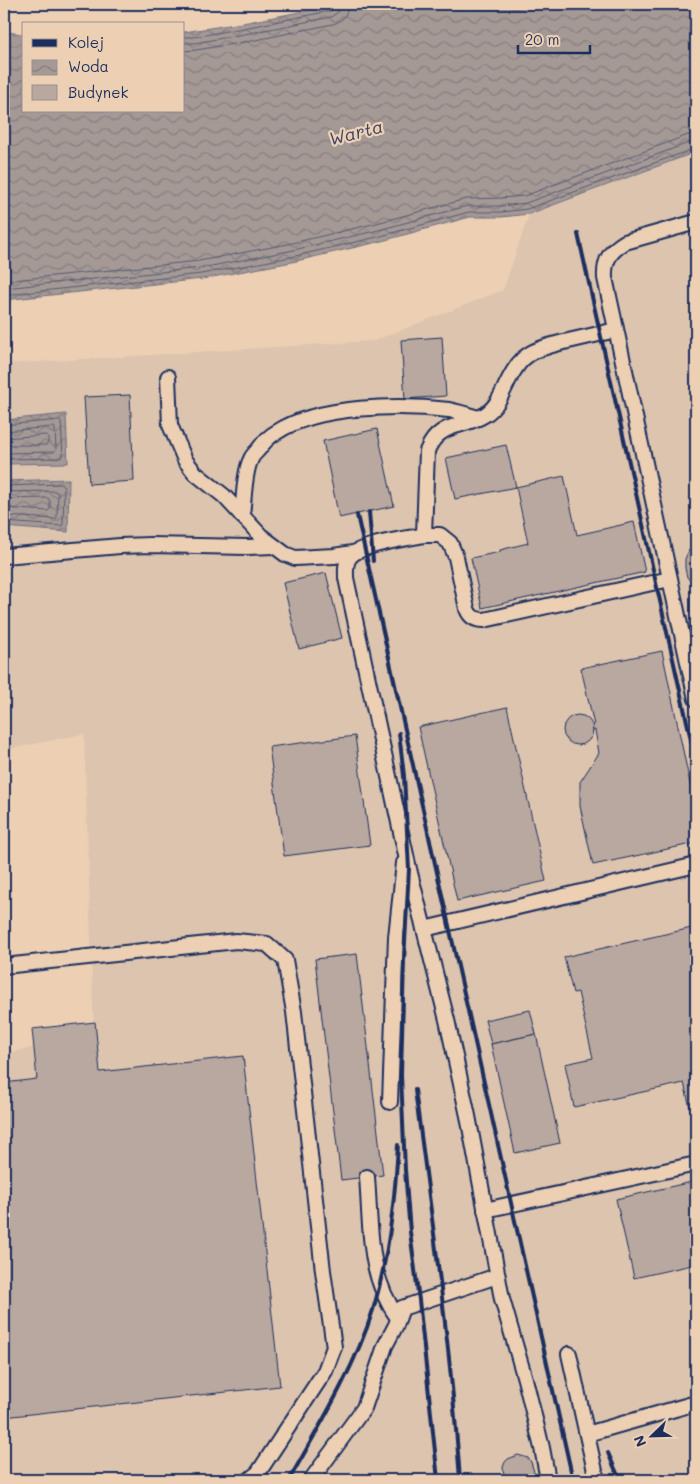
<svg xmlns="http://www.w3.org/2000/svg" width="700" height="1484" font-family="Mali,sans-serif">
	<defs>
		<pattern id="water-waves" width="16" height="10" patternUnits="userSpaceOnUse" patternTransform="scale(1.25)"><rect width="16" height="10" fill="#a59996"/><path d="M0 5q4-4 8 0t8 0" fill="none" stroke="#867d7e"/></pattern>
	</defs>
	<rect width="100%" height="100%" fill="#edd0b4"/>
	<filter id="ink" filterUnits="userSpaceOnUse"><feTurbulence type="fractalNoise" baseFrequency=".02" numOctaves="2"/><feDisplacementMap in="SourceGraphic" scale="10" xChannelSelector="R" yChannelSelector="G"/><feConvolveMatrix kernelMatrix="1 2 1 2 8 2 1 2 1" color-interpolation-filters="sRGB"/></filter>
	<g filter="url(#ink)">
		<polygon fill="#ddc4ae" points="696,152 696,1480 4,1480 4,1054 94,1034 84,734 4,750 4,364 373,341 503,290 529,214"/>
		<g fill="url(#water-waves)" stroke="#6e6f80">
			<polygon points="341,4 696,4 696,152 529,214 502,217 470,217 378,242 292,262 202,279 4,300 4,32 24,34 24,111 184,111 184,32 248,22"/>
			<polygon points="66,414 68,463 4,464 4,420"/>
			<polygon points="69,479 68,532 4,527 4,481"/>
		</g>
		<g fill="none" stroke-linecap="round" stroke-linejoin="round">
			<g stroke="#525974" stroke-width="1">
				<polyline points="184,37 194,37 249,27 330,11 334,8 335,4"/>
				<polyline points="184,43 195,43 250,33 331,17 338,12 341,4"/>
				<path d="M184 51 196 50 251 41 333 24C343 21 348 14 348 4"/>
				<polyline points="4,281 199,261 288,244 373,224 466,199 501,198 524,196 688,135 696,134"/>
				<polyline points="4,288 201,268 289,251 375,231 467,206 502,206 526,203 691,142 696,142"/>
				<polyline points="4,295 201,274 291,257 377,237 469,212 502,212 527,209 696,148"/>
				<polyline points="4,425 60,420 61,422 63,456 60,458 4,459"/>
				<polyline points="4,431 54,427 55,429 56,450 54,452 4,453"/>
				<polyline points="4,438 46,435 48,436 48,442 46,445 4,445"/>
				<polyline points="4,486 62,484 64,487 63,524 62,526 4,522"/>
				<polyline points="4,492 55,491 58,493 57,517 56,519 4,516"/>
				<polyline points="4,499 48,498 50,501 50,509 48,511 4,508"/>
			</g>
		</g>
		<g fill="#b9a89f" stroke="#1b2f5e">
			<polygon points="442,337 446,396 405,399 401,340"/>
			<polygon points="130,395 134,481 89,484 84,397"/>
			<polygon points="377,429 394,506 339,518 323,441"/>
			<polygon points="506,445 516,487 455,499 446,458"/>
			<polygon points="564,476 577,535 634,522 645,572 482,608 471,558 500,552 500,550 528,543 516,487"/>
			<polygon points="696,542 696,588 687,577 685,568 685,559 689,550"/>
			<polygon points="326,573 342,638 299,649 283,583"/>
			<polygon points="662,651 696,812 696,843 593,865 580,806 580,782 599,753 595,730 593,731 592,726 594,725 581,668"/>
			<polygon points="507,707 546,881 457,901 418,727"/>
			<circle cx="578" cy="730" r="15"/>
			<polygon points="355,736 370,845 284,856 269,747"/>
			<polygon points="696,927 696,1120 693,1120 684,1083 574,1107 565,1064 593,1058 578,992 573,993 564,957"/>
			<polygon points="357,954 383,1175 341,1180 315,959"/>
			<polygon points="530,1010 536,1034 491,1044 485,1020"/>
			<polygon points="95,1022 100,1072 243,1056 280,1386 4,1417 4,1083 37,1079 32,1029"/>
			<polygon points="536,1034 560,1143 515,1153 491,1044"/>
			<polygon points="696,1181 696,1264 634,1278 616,1199"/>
			<polygon points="518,1455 528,1458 531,1462 534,1472 530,1480 506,1480 504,1477 503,1467 505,1462 508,1459"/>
		</g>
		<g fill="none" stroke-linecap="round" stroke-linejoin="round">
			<g stroke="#1b2f5e" stroke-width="18">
				<g id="lane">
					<path d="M696 222 625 242C610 251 604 260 605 278L696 699"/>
					<polyline points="168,377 170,425 185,460 195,473 224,496 261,536 285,554 295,558 334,556 353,553"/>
					<path d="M242 516C244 500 244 472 251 459 252 456 255 453 258 450 263 443 269 436 277 432 318 405 401 404 449 410 459 412 469 415 478 418"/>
					<path d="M424 535H440L450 543 456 557 467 609C470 617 475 620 484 620L670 579"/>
					<polyline points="4,556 120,546 151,545 247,547 273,546"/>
					<polyline points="424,929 696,865"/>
					<polyline points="4,966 236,941 267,944 285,960 294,1012 323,1271 334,1347 325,1371 258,1473 249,1480"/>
					<polyline points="390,1102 396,937 404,863"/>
					<path d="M367 1177C371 1226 367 1276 398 1318"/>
					<polyline points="485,1210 696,1164"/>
					<polyline points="569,1354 597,1480"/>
					<polyline points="587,1434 696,1403"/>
					<polyline points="311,1480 364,1408 385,1346 396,1325 402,1308 497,1276"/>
					<path d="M548 1480 542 1448 525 1379 502 1299 468 1116 447 1020 409 869 346 578C346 571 345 564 349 558 358 544 407 539 424 535L427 451C439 421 463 429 486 414 501 404 505 383 515 369 518 364 522 359 528 355 538 348 552 345 564 342 581 338 599 334 616 330"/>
				</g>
			</g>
			<use href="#lane" stroke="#edd0b4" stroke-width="14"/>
			<g stroke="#1b2f5e" stroke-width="4">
				<polyline points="578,234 696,762"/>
				<polyline points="369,512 373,561"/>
				<polyline points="357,515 573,1480"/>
				<polyline points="399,733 404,776 409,869 404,960 401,1075 405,1170 410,1232 419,1300 438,1480"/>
				<path d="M415 1090C432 1220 451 1350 460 1480"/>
				<polyline points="608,1453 620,1480"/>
				<path d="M289 1480C320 1425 354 1370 373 1310 389 1256 395 1200 398 1145"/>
			</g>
		</g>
	</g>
	<g text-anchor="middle" stroke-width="4.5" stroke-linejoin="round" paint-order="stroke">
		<g font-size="18" font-style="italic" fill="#374469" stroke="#edd0b4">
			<text transform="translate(356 133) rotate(-14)" y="6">Warta</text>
		</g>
	</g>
	<rect width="700" height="1484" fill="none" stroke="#edd0b4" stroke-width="20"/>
	<rect x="10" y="10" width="680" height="1464" fill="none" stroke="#1b2f5e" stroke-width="2" filter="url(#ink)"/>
	<rect x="22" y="22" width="162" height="90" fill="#edd0b4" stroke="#999092"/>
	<rect x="32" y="39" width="25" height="8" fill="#1b2f5e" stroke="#999092"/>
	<text x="68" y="48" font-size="15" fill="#1b2f5e">Kolej</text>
	<rect x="32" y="60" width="25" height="15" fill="url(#water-waves)" stroke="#999092"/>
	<text x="68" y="72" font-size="15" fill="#1b2f5e">Woda</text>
	<rect x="32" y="85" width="25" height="15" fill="#b9a89f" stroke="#999092"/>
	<text x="68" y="98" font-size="15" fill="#1b2f5e">Budynek</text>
	<g transform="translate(652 1436) rotate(247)" stroke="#edd0b4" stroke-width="4" paint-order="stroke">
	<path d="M0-4L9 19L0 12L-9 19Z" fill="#1b2f5e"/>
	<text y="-8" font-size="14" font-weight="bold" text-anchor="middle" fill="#1b2f5e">N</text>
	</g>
	<path d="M518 45v8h72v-8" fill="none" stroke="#1b2f5e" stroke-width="2.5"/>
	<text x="525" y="45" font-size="15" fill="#1b2f5e" stroke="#edd0b4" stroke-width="4" paint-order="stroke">20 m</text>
</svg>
